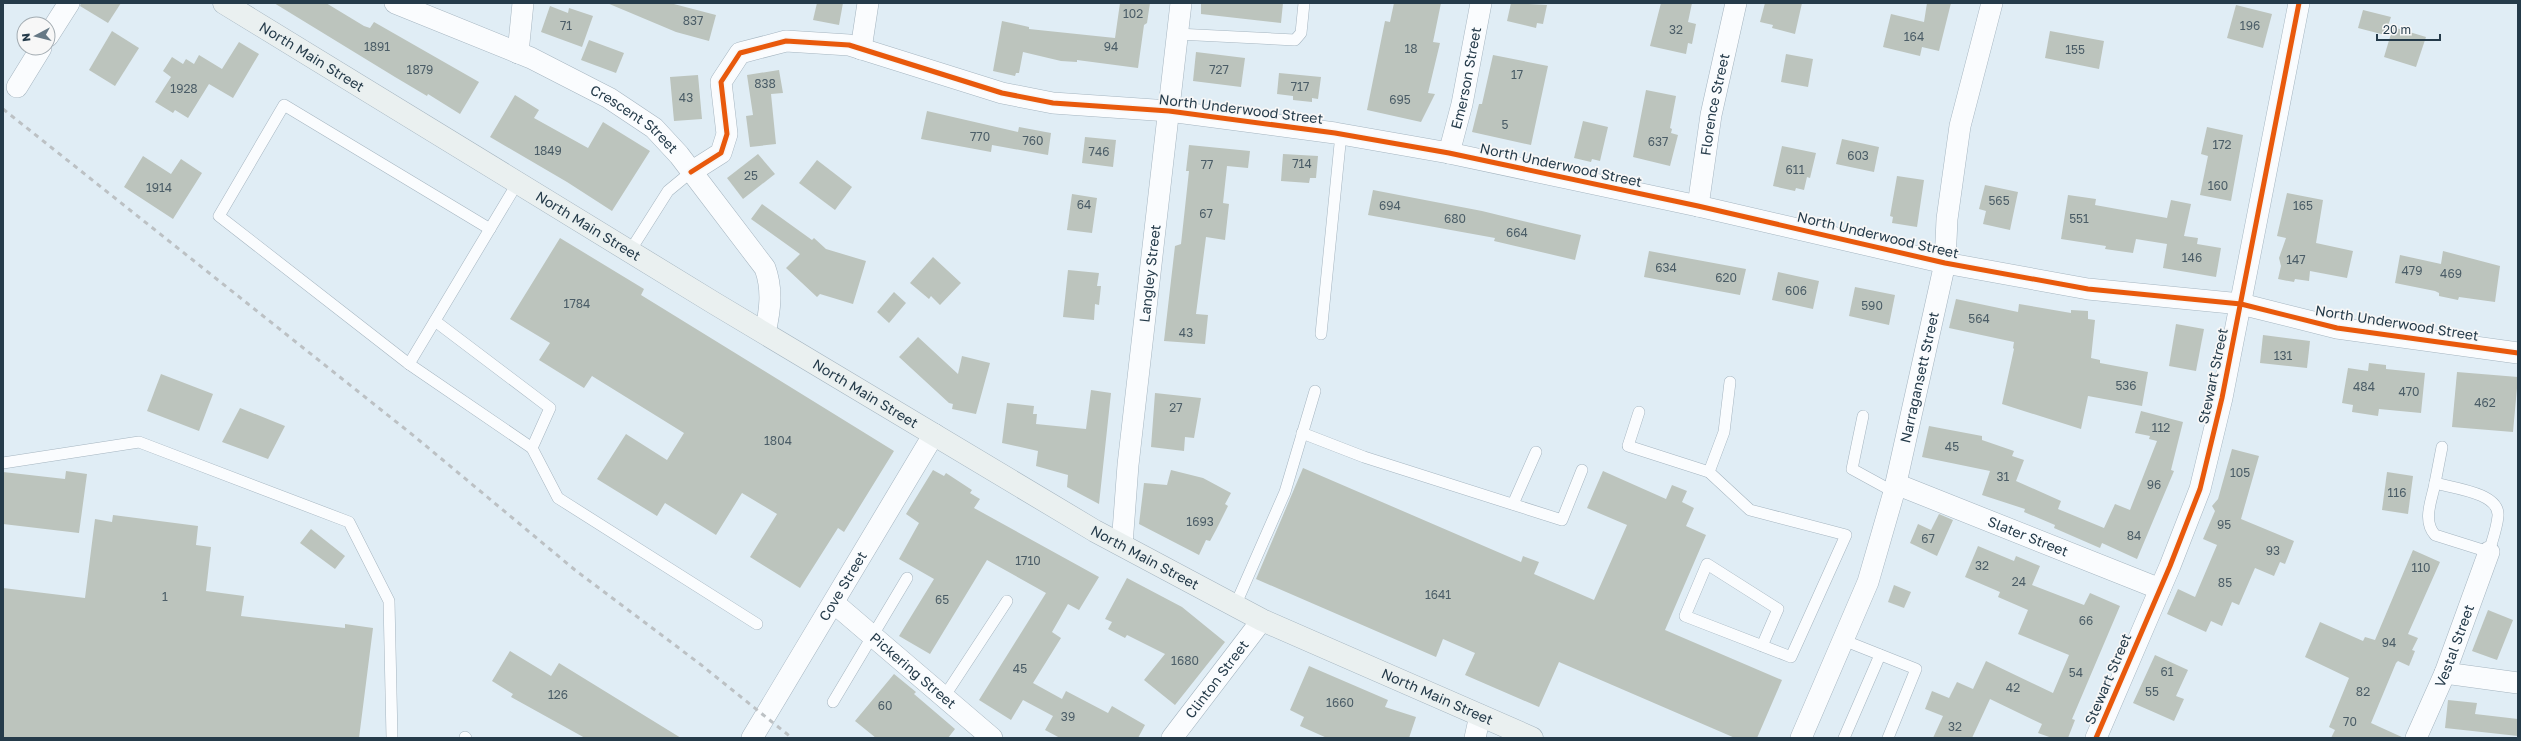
<svg xmlns="http://www.w3.org/2000/svg" width="2521" height="741" font-family="'Golos Text',sans-serif">
	<rect width="100%" height="100%" fill="#e0edf5"/>
	<g fill="#bcc4bd">
		<polygon points="81,3 121,3 108,23 80,6"/>
		<polygon points="274,3 326,3 364,26 370,28 374,22 479,82 460,114 428,94 427,96 395,77"/>
		<polygon points="607,3 670,3 716,15 709,41 676,32"/>
		<polygon points="817,3 843,3 839,25 813,20"/>
		<polygon points="1120,3 1150,3 1147,23 1144,25 1138,68 1077,60 1077,62 1061,61 1023,52 1019,73 1016,73 1015,76 993,71 1002,21 1029,27 1029,29 1115,38"/>
		<polygon points="1201,3 1283,3 1281,23 1201,14"/>
		<polygon points="1394,3 1441,3 1433,42 1440,43 1428,93 1435,94 1421,122 1367,110 1385,21 1390,22"/>
		<polygon points="1511,3 1547,5 1543,24 1537,23 1536,28 1507,21"/>
		<polygon points="1661,3 1692,3 1688,22 1696,24 1692,44 1688,43 1686,54 1650,46"/>
		<polygon points="1765,3 1802,3 1795,34 1772,28 1773,25 1760,22"/>
		<polygon points="1927,3 1951,3 1939,51 1922,47 1920,56 1883,47 1891,14 1924,22"/>
		<polygon points="2236,5 2272,14 2263,48 2227,38"/>
		<polygon points="550,6 568,13 569,8 593,16 582,47 541,32"/>
		<polygon points="2363,10 2391,17 2385,35 2358,28"/>
		<polygon points="2393,27 2426,37 2416,67 2384,57"/>
		<polygon points="112,31 139,48 115,86 89,70"/>
		<polygon points="2050,31 2104,41 2099,69 2045,58"/>
		<polygon points="589,40 624,53 616,73 581,60"/>
		<polygon points="239,42 259,54 233,98 209,84 188,118 175,110 173,113 155,102 171,77 163,71 172,57 183,64 186,59 194,64 199,55 222,69"/>
		<polygon points="1196,52 1245,58 1241,87 1193,81"/>
		<polygon points="1786,54 1813,59 1808,87 1781,82"/>
		<polygon points="1493,55 1548,66 1531,145 1472,132 1479,104 1482,104"/>
		<polygon points="779,70 783,93 771,94 776,144 750,147 746,116 753,115 747,75"/>
		<polygon points="1279,73 1321,77 1318,99 1312,98 1312,102 1293,100 1293,96 1277,94"/>
		<polygon points="698,75 702,119 674,121 670,77"/>
		<polygon points="1646,90 1676,96 1670,128 1672,129 1671,133 1678,135 1670,166 1633,157"/>
		<polygon points="515,95 539,110 534,118 588,148 603,122 650,151 612,211 567,182 490,137"/>
		<polygon points="927,111 1018,132 1019,127 1051,133 1048,155 992,145 991,152 921,139"/>
		<polygon points="1583,121 1608,127 1600,161 1592,159 1591,162 1574,158"/>
		<polygon points="2207,127 2243,135 2231,201 2200,195 2208,156 2201,154"/>
		<polygon points="1085,137 1116,140 1113,167 1082,163"/>
		<polygon points="1842,139 1879,147 1874,172 1836,164"/>
		<polygon points="1189,145 1250,151 1248,168 1227,166 1223,203 1229,204 1225,240 1206,237 1196,314 1208,315 1205,344 1164,341 1175,246 1181,244 1189,171 1186,171"/>
		<polygon points="1782,146 1816,153 1810,178 1807,177 1804,190 1796,188 1795,191 1773,186"/>
		<polygon points="758,154 775,174 743,199 727,178"/>
		<polygon points="1283,154 1318,156 1316,178 1310,178 1309,183 1281,181"/>
		<polygon points="143,156 171,174 181,159 202,173 173,219 124,187"/>
		<polygon points="817,160 852,187 835,210 799,183"/>
		<polygon points="1897,176 1924,180 1917,227 1892,223 1893,217 1890,216"/>
		<polygon points="1985,185 2018,192 2010,230 1983,224 1986,211 1979,209"/>
		<polygon points="1373,190 1482,211 1581,235 1575,260 1494,241 1495,238 1368,215"/>
		<polygon points="2287,193 2323,200 2316,243 2353,251 2347,278 2310,271 2309,281 2295,279 2294,282 2278,279 2281,266 2279,258 2286,238 2277,236"/>
		<polygon points="1072,194 1097,198 1092,233 1067,230"/>
		<polygon points="2068,195 2096,199 2095,205 2167,218 2171,200 2191,204 2184,236 2198,238 2197,244 2221,248 2216,277 2163,268 2167,244 2136,239 2133,253 2105,249 2106,246 2061,239"/>
		<polygon points="762,204 812,240 814,238 826,249 866,261 853,304 820,294 817,297 786,268 800,254 751,219"/>
		<polygon points="560,238 644,289 641,295 894,451 844,532 838,528 800,588 750,557 777,514 742,493 716,535 665,503 657,516 597,479 626,434 667,460 684,433 592,376 584,388 539,360 550,343 510,319"/>
		<polygon points="1649,251 1746,269 1740,295 1644,277"/>
		<polygon points="2443,251 2500,266 2495,302 2459,297 2458,300 2439,296 2439,293 2435,291 2395,283 2400,255 2441,264"/>
		<polygon points="933,257 961,283 940,305 931,296 929,299 910,283"/>
		<polygon points="1068,270 1099,273 1097,286 1101,286 1099,305 1095,304 1094,320 1063,317"/>
		<polygon points="1778,272 1819,281 1813,309 1772,300"/>
		<polygon points="1855,287 1895,295 1889,325 1849,316"/>
		<polygon points="894,292 906,303 889,323 877,312"/>
		<polygon points="1956,299 2018,312 2019,304 2071,313 2071,310 2088,311 2088,319 2095,320 2091,358 2100,360 2100,363 2148,372 2142,406 2088,396 2081,429 2002,404 2014,349 2013,348 2014,342 1949,328"/>
		<polygon points="2176,324 2204,329 2196,371 2169,366"/>
		<polygon points="2263,335 2310,341 2307,368 2260,363"/>
		<polygon points="918,337 958,374 962,356 990,363 976,414 952,409 953,404 949,403 899,357"/>
		<polygon points="2369,363 2386,365 2386,369 2425,373 2421,413 2379,409 2378,416 2352,412 2353,405 2342,403 2348,368 2368,371"/>
		<polygon points="2457,372 2518,377 2513,432 2452,427"/>
		<polygon points="161,374 213,394 199,431 147,411"/>
		<polygon points="1091,390 1111,393 1099,504 1067,487 1068,475 1036,466 1038,451 1002,443 1007,403 1034,406 1033,414 1037,414 1036,424 1086,429"/>
		<polygon points="1155,393 1201,398 1194,438 1185,437 1184,451 1151,447"/>
		<polygon points="240,408 285,426 268,459 222,442"/>
		<polygon points="2141,411 2183,422 2171,470 2174,471 2137,559 2102,543 2100,548 2054,528 2055,525 2024,512 2025,509 1982,495 1990,471 1922,457 1929,426 1982,436 1982,440 2014,451 2012,456 2024,460 2016,481 2061,501 2058,509 2104,528 2115,504 2130,510 2157,441 2149,439 2150,436 2135,433"/>
		<polygon points="2232,449 2259,456 2241,519 2294,541 2285,564 2280,562 2274,576 2255,568 2239,605 2232,602 2222,626 2211,621 2206,632 2167,614 2178,589 2195,597 2217,545 2203,539 2215,511 2212,506 2218,499"/>
		<polygon points="1303,468 1521,562 1523,556 1539,562 1534,574 1594,600 1627,525 1587,508 1603,471 1666,499 1672,485 1687,491 1682,502 1694,508 1686,526 1706,535 1665,630 1782,680 1757,738 1735,738 1559,662 1539,707 1465,675 1475,653 1443,639 1436,657 1256,579"/>
		<polygon points="933,470 944,476 946,473 972,490 970,493 980,499 974,508 1099,577 1079,610 1068,604 1052,632 1061,638 1033,683 1062,699 1066,691 1108,713 1112,706 1145,725 1138,738 1060,738 1045,730 1053,716 1023,700 1011,720 979,700 1046,593 987,560 930,654 899,636 934,579 899,559 919,523 906,514"/>
		<polygon points="1171,470 1203,478 1231,493 1225,504 1228,506 1216,530 1210,541 1206,540 1199,555 1139,524 1144,483 1167,485"/>
		<polygon points="66,471 87,474 79,533 3,524 3,472 65,479"/>
		<polygon points="2387,472 2413,476 2408,514 2382,510"/>
		<polygon points="1939,514 1953,520 1937,556 1910,543 1918,524 1931,530"/>
		<polygon points="113,515 198,526 196,545 211,547 206,591 244,596 241,616 345,628 345,624 373,628 359,738 3,738 3,588 85,598 95,519 112,522"/>
		<polygon points="311,529 345,556 335,569 300,543"/>
		<polygon points="1978,546 2014,561 2016,556 2040,566 2032,585 2084,605 2090,593 2120,606 2072,719 2075,720 2068,738 2052,738 2038,733 2042,724 1990,699 1972,738 1933,738 1943,716 1925,709 1932,691 1949,698 1957,682 1973,689 1986,661 2053,693 2069,655 2018,634 2028,610 1998,597 2000,592 1965,577"/>
		<polygon points="2413,550 2440,562 2408,634 2418,638 2412,650 2415,651 2409,666 2398,661 2396,663 2371,723 2404,738 2331,738 2335,730 2329,727 2349,678 2305,657 2320,622 2363,641 2365,637 2375,640"/>
		<polygon points="1127,578 1182,607 1225,642 1175,705 1144,680 1165,654 1127,635 1125,638 1108,629 1112,622 1105,619"/>
		<polygon points="1894,585 1911,592 1904,608 1888,602"/>
		<polygon points="2488,610 2513,620 2497,660 2472,651"/>
		<polygon points="510,651 551,676 559,663 681,738 585,738 511,697 513,694 492,681"/>
		<polygon points="2155,655 2188,670 2176,696 2184,699 2174,721 2133,703"/>
		<polygon points="1309,666 1388,700 1385,707 1416,717 1409,738 1327,738 1300,726 1304,717 1290,710"/>
		<polygon points="894,674 916,692 914,694 955,729 948,738 876,738 855,721"/>
		<polygon points="2448,700 2477,703 2475,714 2518,719 2518,736 2445,728"/>
	</g>
	<g fill="none" stroke-linecap="round" stroke-linejoin="round">
		<g stroke="#a5b5c0" stroke-width="12">
			<g id="lane">
				<polyline points="1177,34 1295,40 1301,33 1304,3"/>
				<polyline points="518,182 409,364 532,448 558,498 757,624"/>
				<polyline points="630,251 668,191 691,172"/>
				<polyline points="435,321 550,408 532,448"/>
				<polyline points="1321,334 1341,134"/>
				<polyline points="409,364 219,216 284,105 490,229"/>
				<polyline points="1730,382 1724,432 1709,472 1750,510 1846,535 1791,657 1685,616 1707,564 1778,609 1762,646"/>
				<polyline points="1639,412 1628,446 1709,472"/>
				<polyline points="1863,416 1852,469 1894,492"/>
				<polyline points="1302,433 1364,457 1562,520 1582,470"/>
				<polyline points="3,463 139,442 349,522 389,601 392,738"/>
				<path d="M2435 483C2453 488 2500 493 2498 516 2497 528 2492 541 2489 552L2435 535C2422 520 2432 500 2435 483Z"/>
				<polyline points="2435,483 2442,447"/>
				<polyline points="1513,504 1536,452"/>
				<polyline points="1235,606 1285,492 1315,391"/>
				<polyline points="1843,640 1916,669 1888,738"/>
				<polyline points="944,697 1007,601"/>
				<polyline points="833,702 907,578"/>
				<polyline points="465,737 466,738"/>
				<polyline points="1844,738 1880,655"/>
			</g>
		</g>
		<g stroke="#a5b5c0" stroke-width="22">
			<g id="street">
				<path id="s1" d="M395 3 531 58 609 98 654 128 679 155 765 268C773 290 770 311 765 333"/>
				<polyline points="48,36 69,3"/>
				<polyline points="861,49 868,3"/>
				<polyline points="518,53 523,3"/>
				<polyline points="17,87 41,48"/>
				<path id="s2" d="M1449 153 1462 104 1481 3"/>
				<polyline points="691,172 721,153 727,134 721,82 740,53 786,41 849,45 1002,93 1053,103 1169,111 1335,133 1449,153 1698,206 1945,263 2088,289 2241,304 2337,328 2518,353"/>
				<path id="s3" d="M1698 206 1711 115 1736 3"/>
				<path id="s4" d="M1896 484 2160 589"/>
				<path id="s5" d="M1122 545 1128 465 1181 3"/>
				<path id="s6" d="M834 603 992 738"/>
				<polyline points="2445,673 2518,683"/>
				<path id="s7" d="M752 738 934 434"/>
				<path id="s8" d="M1172 738 1262 620"/>
				<polyline points="1475,738 1480,715"/>
				<path id="s9" d="M1801 738 1868 582 1894 492 1945 263 1947 219 1960 126 1992 3"/>
				<polyline points="2096,738 2170,566 2200,489 2222,398 2299,3"/>
				<path id="s10" d="M2416 738 2445 673 2489 552"/>
			</g>
		</g>
		<g stroke="#a5b5c0" stroke-width="23">
			<g id="secondary">
				<path id="s11" d="M224 3 714 303 1095 531 1262 620 1532 738"/>
			</g>
		</g>
		<use href="#lane" stroke="#fafcfe" stroke-width="11"/>
		<use href="#street" stroke="#fafcfe" stroke-width="21"/>
		<use href="#secondary" stroke="#eaf0f0" stroke-width="22"/>
		<polyline stroke="#bcc1c4" stroke-width="3" stroke-dasharray="5 5" stroke-linecap="butt" points="3,109 414,436 575,570 700,664 792,738"/>
		<g stroke="#f7f7f7" stroke-width="8">
			<g id="cycleway">
				<polyline points="691,172 721,153 727,134 721,82 740,53 786,41 849,45 1002,93 1053,103 1169,111 1335,133 1449,153 1698,206 1945,263 2088,289 2241,304 2337,328 2518,353"/>
				<polyline points="2096,738 2170,566 2200,489 2222,398 2299,3"/>
			</g>
		</g>
		<use href="#cycleway" stroke="#e8590c" stroke-width="5"/>
	</g>
	<g text-anchor="middle" stroke-width="3.5" stroke-linejoin="round" paint-order="stroke">
		<g font-size="12" fill="#4b5d67">
			<text x="1133" y="18">102</text>
			<text x="693" y="25">837</text>
			<text x="566" y="30">71</text>
			<text x="2250" y="30">196</text>
			<text x="1676" y="34">32</text>
			<text x="1914" y="41">164</text>
			<text x="377" y="51">1891</text>
			<text x="1111" y="51">94</text>
			<text x="1411" y="53">18</text>
			<text x="2075" y="54">155</text>
			<text x="420" y="74">1879</text>
			<text x="1219" y="74">727</text>
			<text x="1517" y="79">17</text>
			<text x="765" y="88">838</text>
			<text x="1300" y="91">717</text>
			<text x="184" y="93">1928</text>
			<text x="686" y="102">43</text>
			<text x="1400" y="104">695</text>
			<text x="1505" y="129">5</text>
			<text x="980" y="141">770</text>
			<text x="1033" y="145">760</text>
			<text x="1658" y="146">637</text>
			<text x="2222" y="149">172</text>
			<text x="548" y="155">1849</text>
			<text x="1099" y="156">746</text>
			<text x="1858" y="160">603</text>
			<text x="1302" y="168">714</text>
			<text x="1207" y="169">77</text>
			<text x="1795" y="174">611</text>
			<text x="751" y="180">25</text>
			<text x="2218" y="190">160</text>
			<text x="159" y="192">1914</text>
			<text x="1999" y="205">565</text>
			<text x="1084" y="209">64</text>
			<text x="1390" y="210">694</text>
			<text x="2303" y="210">165</text>
			<text x="1206" y="218">67</text>
			<text x="1455" y="223">680</text>
			<text x="2079" y="223">551</text>
			<text x="1517" y="237">664</text>
			<text x="2192" y="262">146</text>
			<text x="2296" y="264">147</text>
			<text x="1666" y="272">634</text>
			<text x="2412" y="275">479</text>
			<text x="2451" y="278">469</text>
			<text x="1726" y="282">620</text>
			<text x="1796" y="295">606</text>
			<text x="577" y="308">1784</text>
			<text x="1872" y="310">590</text>
			<text x="1979" y="323">564</text>
			<text x="1186" y="337">43</text>
			<text x="2283" y="360">131</text>
			<text x="2126" y="390">536</text>
			<text x="2364" y="391">484</text>
			<text x="2409" y="396">470</text>
			<text x="2485" y="407">462</text>
			<text x="1176" y="412">27</text>
			<text x="2161" y="432">112</text>
			<text x="778" y="445">1804</text>
			<text x="1952" y="451">45</text>
			<text x="2240" y="477">105</text>
			<text x="2003" y="481">31</text>
			<text x="2154" y="489">96</text>
			<text x="2397" y="497">116</text>
			<text x="1200" y="526">1693</text>
			<text x="2224" y="529">95</text>
			<text x="2134" y="540">84</text>
			<text x="1928" y="543">67</text>
			<text x="2273" y="555">93</text>
			<text x="1028" y="565">1710</text>
			<text x="1982" y="570">32</text>
			<text x="2421" y="572">110</text>
			<text x="2019" y="586">24</text>
			<text x="2225" y="587">85</text>
			<text x="1438" y="599">1641</text>
			<text x="165" y="601">1</text>
			<text x="942" y="604">65</text>
			<text x="2086" y="625">66</text>
			<text x="2389" y="647">94</text>
			<text x="1185" y="665">1680</text>
			<text x="1020" y="673">45</text>
			<text x="2167" y="676">61</text>
			<text x="2076" y="677">54</text>
			<text x="2013" y="692">42</text>
			<text x="2152" y="696">55</text>
			<text x="2363" y="696">82</text>
			<text x="558" y="699">126</text>
			<text x="1340" y="707">1660</text>
			<text x="885" y="710">60</text>
			<text x="1068" y="721">39</text>
			<text x="2350" y="726">70</text>
			<text x="1955" y="731">32</text>
		</g>
		<g font-size="14" fill="#253b4a" stroke="#f7f7f7">
			<text dy="5" stroke="none"><textPath href="#s11" startOffset="103">North Main Street</textPath></text>
			<text dy="5" stroke="none"><textPath href="#s2" startOffset="77">Emerson Street</textPath></text>
			<text dy="5" stroke="none"><textPath href="#s3" startOffset="103">Florence Street</textPath></text>
			<text transform="translate(1241 109) rotate(7)" y="5">North Underwood Street</text>
			<text dy="5" stroke="none"><textPath href="#s1" startOffset="267">Crescent Street</textPath></text>
			<text transform="translate(1561 165) rotate(12)" y="5">North Underwood Street</text>
			<text dy="5" stroke="none"><textPath href="#s11" startOffset="427">North Main Street</textPath></text>
			<text transform="translate(1878 235) rotate(13)" y="5">North Underwood Street</text>
			<text dy="5" stroke="none"><textPath href="#s5" startOffset="273">Langley Street</textPath></text>
			<text transform="translate(2397 323) rotate(9)" y="5">North Underwood Street</text>
			<text transform="translate(2213 376) rotate(-78)" y="5">Stewart Street</text>
			<text dy="5" stroke="none"><textPath href="#s9" startOffset="381">Narragansett Street</textPath></text>
			<text dy="5" stroke="none"><textPath href="#s11" startOffset="751">North Main Street</textPath></text>
			<text dy="5" stroke="none"><textPath href="#s4" startOffset="142">Slater Street</textPath></text>
			<text dy="5" stroke="none"><textPath href="#s11" startOffset="1075">North Main Street</textPath></text>
			<text dy="5" stroke="none"><textPath href="#s7" startOffset="177">Cove Street</textPath></text>
			<text dy="5" stroke="none"><textPath href="#s10" startOffset="100">Vestal Street</textPath></text>
			<text dy="5" stroke="none"><textPath href="#s6" startOffset="104">Pickering Street</textPath></text>
			<text dy="5" stroke="none"><textPath href="#s8" startOffset="74">Clinton Street</textPath></text>
			<text transform="translate(2108 679) rotate(-67)" y="5">Stewart Street</text>
			<text dy="5" stroke="none"><textPath href="#s11" startOffset="1399">North Main Street</textPath></text>
		</g>
	</g>
	<rect width="2521" height="741" fill="none" stroke="#253b4a" stroke-width="8"/>
	<g transform="translate(36 36) rotate(263)"><circle r="19" fill="#f7f7f7" stroke="#a3acb2"/>
	<path d="M0-3L7 15L0 10L-7 15Z" fill="#667986"/>
	<text y="-6" font-size="11" font-weight="bold" text-anchor="middle" fill="#253b4a">N</text>
	</g>
	<path d="M2377 34v6h63v-6" fill="none" stroke="#253b4a" stroke-width="2"/>
	<text x="2383" y="34" font-size="12" fill="#253b4a" stroke="#f7f7f7" stroke-width="3" paint-order="stroke">20 m</text>
</svg>
